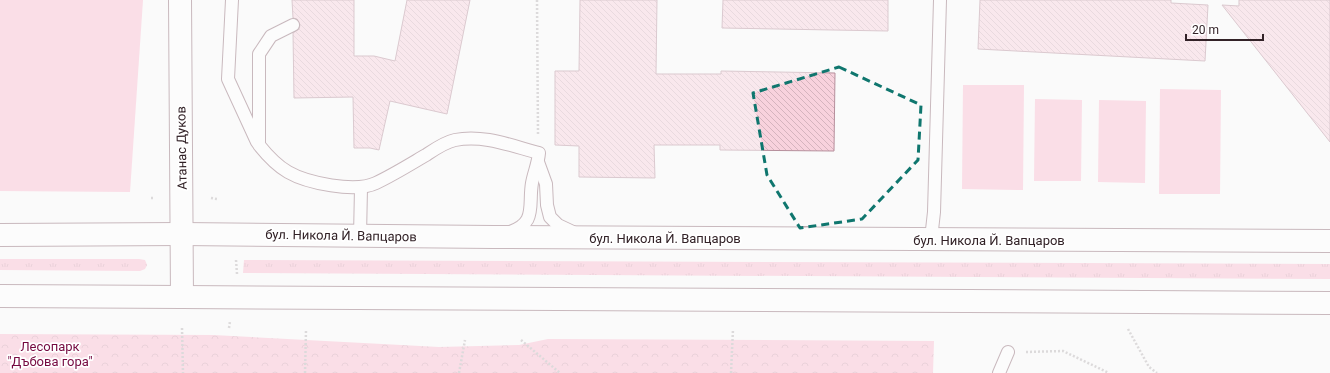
<svg xmlns="http://www.w3.org/2000/svg" width="1330" height="373" font-family="Roboto,sans-serif">
	<defs>
		<pattern id="grass-tufts" width="24" height="20" patternUnits="userSpaceOnUse"><rect width="24" height="20" fill="#fabcd0"/><path d="M3 7l-1-3M5 7V3M7 7l1-3M15 17l-1-3M17 17v-4M19 17l1-3" fill="none" stroke="#d7a1b3"/></pattern>
		<pattern id="park-crowns" width="20" height="18" patternUnits="userSpaceOnUse"><rect width="20" height="18" fill="#fabcd0"/><path d="M2 6a3 3 0 1 1 6 0M12 15a3 3 0 1 1 6 0" fill="none" stroke="#d7a1b3"/></pattern>
		<pattern id="building-back-hatch" width="6" height="6" patternUnits="userSpaceOnUse"><rect width="6" height="6" fill="#f8d2dd"/><path d="M-1 5l2 2M0 0l6 6M5-1l2 2" fill="none" stroke="#d5b4be"/></pattern>
	</defs>
	<rect width="100%" height="100%" fill="#fafafa"/>
	<g fill="url(#grass-tufts)">
		<polygon points="0,259 139,259 145,260 147,265 145,269 140,271 0,270"/>
		<polygon points="244,260 1330,264 1330,279 243,273"/>
	</g>
	<polygon fill="url(#park-crowns)" points="0,334 213,335 439,347 519,345 548,339 934,341 933,373 0,373"/>
	<g fill="#fabcd0">
		<polygon points="0,0 143,0 130,192 0,191"/>
		<polygon points="963,85 1024,85 1023,190 962,189"/>
		<polygon points="1160,89 1221,90 1220,194 1159,194"/>
		<polygon points="1035,99 1082,100 1081,181 1034,181"/>
		<polygon points="1099,100 1146,101 1145,183 1098,182"/>
	</g>
	<g fill="url(#building-back-hatch)" stroke="#b68f9c">
		<polygon points="292,0 354,0 354,56 374,56 395,61 407,0 470,0 447,114 390,101 379,150 370,148 354,148 353,97 294,98 293,33 299,29 300,25 297,19 293,18"/>
		<polygon points="580,0 657,0 656,74 721,74 721,71 835,73 834,151 720,150 720,145 654,145 655,178 579,177 579,146 555,145 555,71 579,71"/>
		<polygon points="723,0 888,0 888,31 722,28"/>
		<polygon points="980,0 1171,0 1171,3 1208,5 1205,61 978,49"/>
		<polygon points="1239,0 1330,0 1330,142 1222,5 1239,6"/>
	</g>
	<g fill="none" stroke-linecap="round" stroke-linejoin="round">
		<g stroke="#8e6a75" stroke-width="14">
			<g id="service">
				<polyline points="232,0 228,79 257,142"/>
				<path d="M293 25 271 36 259 54V145C267 155 276 165 288 172 307 183 355 193 376 183 393 175 409 165 426 155 435 149 445 142 455 140 483 134 512 146 539 153 538 164 534 172 532 183 528 206 538 224 507 233"/>
				<polyline points="538,162 546,184 547,205 550,217 558,225 575,233"/>
				<polyline points="360,236 361,188"/>
				<polyline points="931,239 934,212 940,0"/>
				<polyline points="999,373 1008,352"/>
			</g>
		</g>
		<g stroke="#8e6a75" stroke-width="24">
			<g id="secondary">
				<polyline points="182,234 493,237 1330,241"/>
				<polyline points="182,297 1330,303"/>
			</g>
		</g>
		<g stroke="#8e6a75" stroke-width="24">
			<g id="primary">
				<polyline points="0,235 182,234"/>
				<polyline points="0,296 182,297 180,0"/>
			</g>
		</g>
		<g stroke="#b9b4b6" stroke-width="2.5" stroke-dasharray="2 2" stroke-linecap="butt">
			<polyline points="537,0 538,134"/>
			<polyline points="151,198 155,198"/>
			<polyline points="211,198 217,199"/>
			<polyline points="236,260 237,274"/>
			<polyline points="182,328 183,373"/>
			<polyline points="229,328 230,321"/>
			<polyline points="1128,329 1149,367 1157,373"/>
			<polyline points="521,340 560,373"/>
			<polyline points="1026,352 1063,351 1109,373"/>
			<polyline points="305,373 306,330"/>
			<polyline points="459,373 465,340"/>
			<polyline points="731,373 733,329"/>
		</g>
		<use href="#service" stroke="#fff" stroke-width="12"/>
		<use href="#secondary" stroke="#fff" stroke-width="22"/>
		<use href="#primary" stroke="#fff" stroke-width="22"/>
	</g>
	<path d="M0 0H1330V373H0ZM839 67 921 105 918 160 862 219 800 228 767 175 753 93Z" fill="#fafafa" fill-opacity=".55" fill-rule="evenodd"/>
	<path fill="none" stroke="#0f766e" stroke-width="3" stroke-dasharray="8 5" stroke-linejoin="round" d="M839 67 921 105 918 160 862 219 800 228 767 175 753 93Z"/>
	<g text-anchor="middle" stroke-width="3.5" stroke-linejoin="round" paint-order="stroke">
		<g font-size="13" fill="#322227" stroke="#fff">
			<text transform="translate(181 148) rotate(-91)" y="5">Атанас Дуков</text>
			<text transform="translate(341 235) rotate(1)" y="5">бул. Никола Й. Вапцаров</text>
			<text x="665" y="243">бул. Никола Й. Вапцаров</text>
			<text x="989" y="245">бул. Никола Й. Вапцаров</text>
		</g>
		<g font-size="13" fill="#750940" stroke="#fff">
			<text x="50" y="351">Лесопарк<tspan x="50" dy="15">"Дъбова гора"</tspan></text>
		</g>
	</g>
	<path d="M1186 34v6h77v-6" fill="none" stroke="#322227" stroke-width="2"/>
	<text x="1192" y="34" font-size="12" fill="#322227" stroke="#ffffff" stroke-width="3" paint-order="stroke">20 m</text>
</svg>
